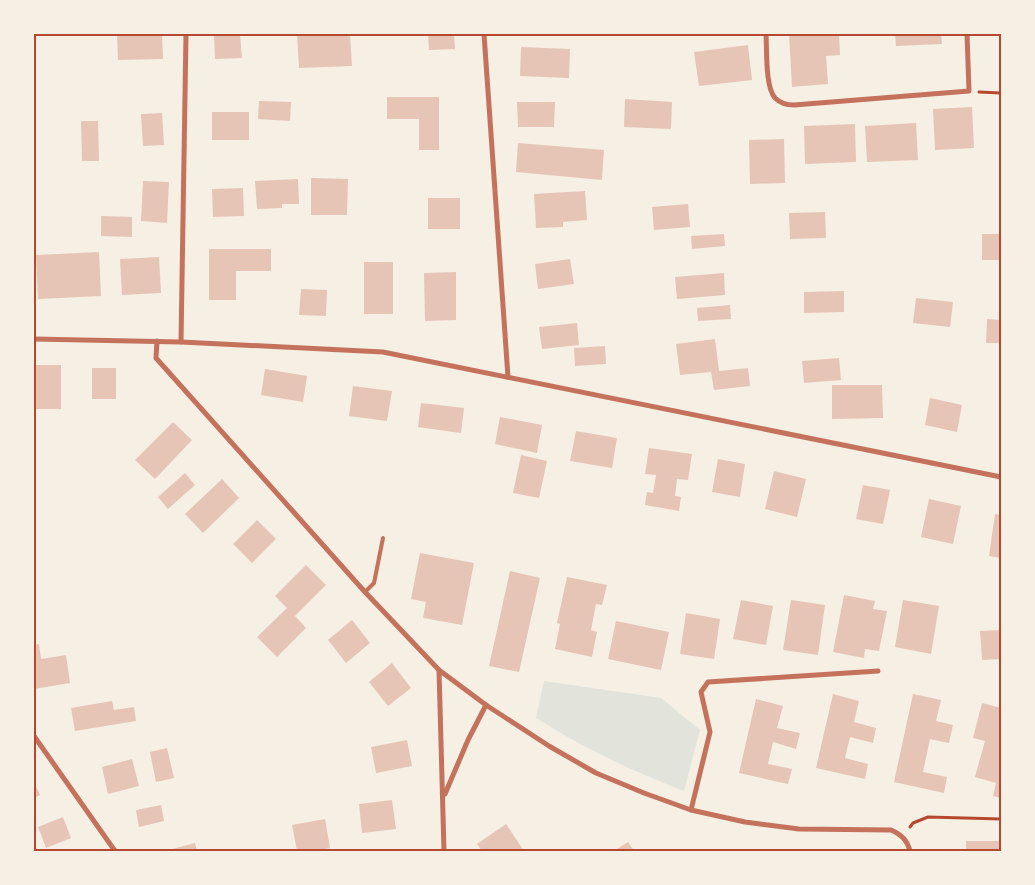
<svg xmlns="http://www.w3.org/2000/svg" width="1035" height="885" font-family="'Fira Sans Condensed',sans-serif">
	<rect width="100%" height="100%" fill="#f6efe4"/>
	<path fill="#e2e4dc" d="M544 681 661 698 700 730 684 791C632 771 583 748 536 718Z"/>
	<g fill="#e6c5b7">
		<polygon points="117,34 162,34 163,59 118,60"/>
		<polygon points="214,34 240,34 242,58 215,59"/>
		<polygon points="297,34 350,34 352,66 299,68"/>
		<polygon points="428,34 454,34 455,49 429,50"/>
		<polygon points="789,34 839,34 840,55 826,56 828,84 792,87"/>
		<polygon points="895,34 941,34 942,44 896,46"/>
		<polygon points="748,45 752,80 699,86 694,52"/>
		<polygon points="521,47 570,49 569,78 520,76"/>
		<polygon points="387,97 439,97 439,150 419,150 419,119 387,119"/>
		<polygon points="625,99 672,102 671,129 624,127"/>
		<polygon points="259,101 291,102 290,121 258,119"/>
		<polygon points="517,102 555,102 554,127 518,127"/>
		<polygon points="972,107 974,148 935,150 933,109"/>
		<rect x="212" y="112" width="37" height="28"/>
		<polygon points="162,113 164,145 143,146 141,114"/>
		<polygon points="81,121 98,121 99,161 82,161"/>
		<polygon points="916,123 918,160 867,162 865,126"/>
		<polygon points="855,124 856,162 805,164 804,126"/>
		<polygon points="784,139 785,183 750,184 749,140"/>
		<polygon points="518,143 604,150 602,180 516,172"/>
		<polygon points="311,178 348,179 347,215 311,215"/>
		<polygon points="298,179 299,204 282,204 282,208 257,209 255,181"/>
		<polygon points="143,181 169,182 167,223 141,221"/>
		<polygon points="243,188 244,216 213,217 212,189"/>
		<polygon points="585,191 587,220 563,222 563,227 536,228 534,194"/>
		<rect x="428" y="198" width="32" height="31"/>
		<polygon points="688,204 690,227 654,230 652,207"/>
		<polygon points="825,212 826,238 790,239 789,213"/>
		<polygon points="101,216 132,217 132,237 101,236"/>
		<polygon points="724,234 725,246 692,249 691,236"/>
		<rect x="982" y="234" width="19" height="26"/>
		<polygon points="209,249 271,249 271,271 236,271 236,300 209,300"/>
		<polygon points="99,252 101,296 38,299 36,255"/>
		<polygon points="159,257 161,293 122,295 120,259"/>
		<polygon points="570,259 574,284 538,289 535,264"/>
		<rect x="364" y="262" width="29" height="52"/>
		<polygon points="456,272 456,320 425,321 424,273"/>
		<polygon points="724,273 725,295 677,299 675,277"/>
		<polygon points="301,289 327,290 326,316 299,315"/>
		<polygon points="844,291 844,312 804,313 804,292"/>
		<polygon points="916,298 953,302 950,327 913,323"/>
		<polygon points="730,305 731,319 698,321 697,308"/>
		<polygon points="987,319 1001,320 1001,343 986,343"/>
		<polygon points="577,323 579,345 542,349 539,327"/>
		<polygon points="715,339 719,371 748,368 750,386 714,390 711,372 680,375 676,344"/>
		<polygon points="605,346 606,364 575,366 574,348"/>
		<polygon points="839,358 841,380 804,383 802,361"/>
		<rect x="34" y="365" width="27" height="44"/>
		<rect x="92" y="368" width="24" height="31"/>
		<polygon points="265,369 307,376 303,402 261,395"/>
		<polygon points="832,385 882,385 883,418 832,419"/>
		<polygon points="353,386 392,391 387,421 349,416"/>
		<polygon points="930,398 962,405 957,432 925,425"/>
		<polygon points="421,403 464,408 461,433 418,427"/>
		<polygon points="500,417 542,425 537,453 495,444"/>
		<polygon points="173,422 192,440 155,479 135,460"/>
		<polygon points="576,431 617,438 612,468 570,461"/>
		<polygon points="649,448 692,454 688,480 677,479 675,496 681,497 679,511 645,505 647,492 653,493 656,475 645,474"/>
		<polygon points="521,455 547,461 539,498 513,493"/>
		<polygon points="718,459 745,464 740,497 712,492"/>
		<polygon points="774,471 806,479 797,517 765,509"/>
		<polygon points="185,473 195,485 168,509 158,497"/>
		<polygon points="222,479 239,498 203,533 185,514"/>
		<polygon points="863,485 890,490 883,524 856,519"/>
		<polygon points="929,499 961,506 953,544 921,537"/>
		<polygon points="995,514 1001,515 1001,558 989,556"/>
		<polygon points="257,520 276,539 252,563 233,544"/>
		<polygon points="420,553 474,563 462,625 423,618 426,602 411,599"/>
		<polygon points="306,565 326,585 295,616 306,628 277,657 257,637 287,608 275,596"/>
		<polygon points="510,571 540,578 519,672 489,666"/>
		<polygon points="567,577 607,585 602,605 596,604 591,630 597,632 592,657 555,649 560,624 557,623"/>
		<polygon points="844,595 875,601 873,609 887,611 879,651 865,649 864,658 833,652"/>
		<polygon points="741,600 773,606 766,645 733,639"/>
		<polygon points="791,600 825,605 818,655 783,650"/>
		<polygon points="903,600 939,606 931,654 895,647"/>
		<polygon points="686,613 720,619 714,659 680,654"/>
		<polygon points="352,620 370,643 346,663 328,640"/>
		<polygon points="616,621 669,632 661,670 608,659"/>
		<polygon points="1001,630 1001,659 982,660 980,631"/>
		<polygon points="39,644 41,659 66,655 70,683 34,689 34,645"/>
		<polygon points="392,663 411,688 388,706 369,682"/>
		<polygon points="833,694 859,701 854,722 876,728 873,743 850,737 845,758 868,764 865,779 816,768"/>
		<polygon points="913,694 941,700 936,721 953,725 949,743 930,739 923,772 947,777 944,793 894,782"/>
		<polygon points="756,699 783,706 777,728 800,733 796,749 773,742 768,764 792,769 788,784 739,773"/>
		<polygon points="112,701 114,710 134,707 136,721 75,731 71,708"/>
		<polygon points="982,703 1001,708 1001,798 993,796 996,783 975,777 985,741 973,738"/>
		<polygon points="407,740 412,766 376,773 371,747"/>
		<polygon points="167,748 174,778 156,782 150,752"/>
		<polygon points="132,759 139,786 108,794 102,767"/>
		<polygon points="34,782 40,795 34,798"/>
		<polygon points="392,800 396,829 362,833 359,804"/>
		<polygon points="161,805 164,821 139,827 136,810"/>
		<polygon points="63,817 71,838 46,848 38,827"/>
		<polygon points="325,819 330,848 314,851 297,851 292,825"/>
		<polygon points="506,824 524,851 482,851 477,844"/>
		<rect x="966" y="841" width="35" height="10"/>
		<polygon points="628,842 634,851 614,851"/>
		<polygon points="195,843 197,851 165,851"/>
	</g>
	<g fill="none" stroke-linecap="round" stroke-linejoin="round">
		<g stroke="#b5482f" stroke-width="3">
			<polyline points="979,92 1001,93"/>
			<polyline points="910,827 913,823 928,817 1001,819"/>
		</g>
		<polyline stroke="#c5725c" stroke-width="4" points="365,592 374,583 383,538"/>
		<g stroke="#c5725c" stroke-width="5">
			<polyline points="484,34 508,377"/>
			<path d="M766 34C767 49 765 87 775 98 780 103 786 105 794 105L969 91 967 34"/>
			<polyline points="34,339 181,342 383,352 1001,477"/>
			<path d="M157 341 156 358 365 592 439 670 486 705 549 746 596 773 644 793 691 810 745 822 799 829 891 830C902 835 907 840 910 851"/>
			<polyline points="181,342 186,34"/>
			<polyline points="439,670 444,851"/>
			<polyline points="34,736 115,851"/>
			<polyline points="445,794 468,740 486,705"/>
			<polyline points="691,810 710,732 701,692 708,682 878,671"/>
		</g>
	</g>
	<rect width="1035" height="885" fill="none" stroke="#f6efe4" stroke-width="70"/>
	<rect x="35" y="35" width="965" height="815" fill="none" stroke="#b5482f" stroke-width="2"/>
</svg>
